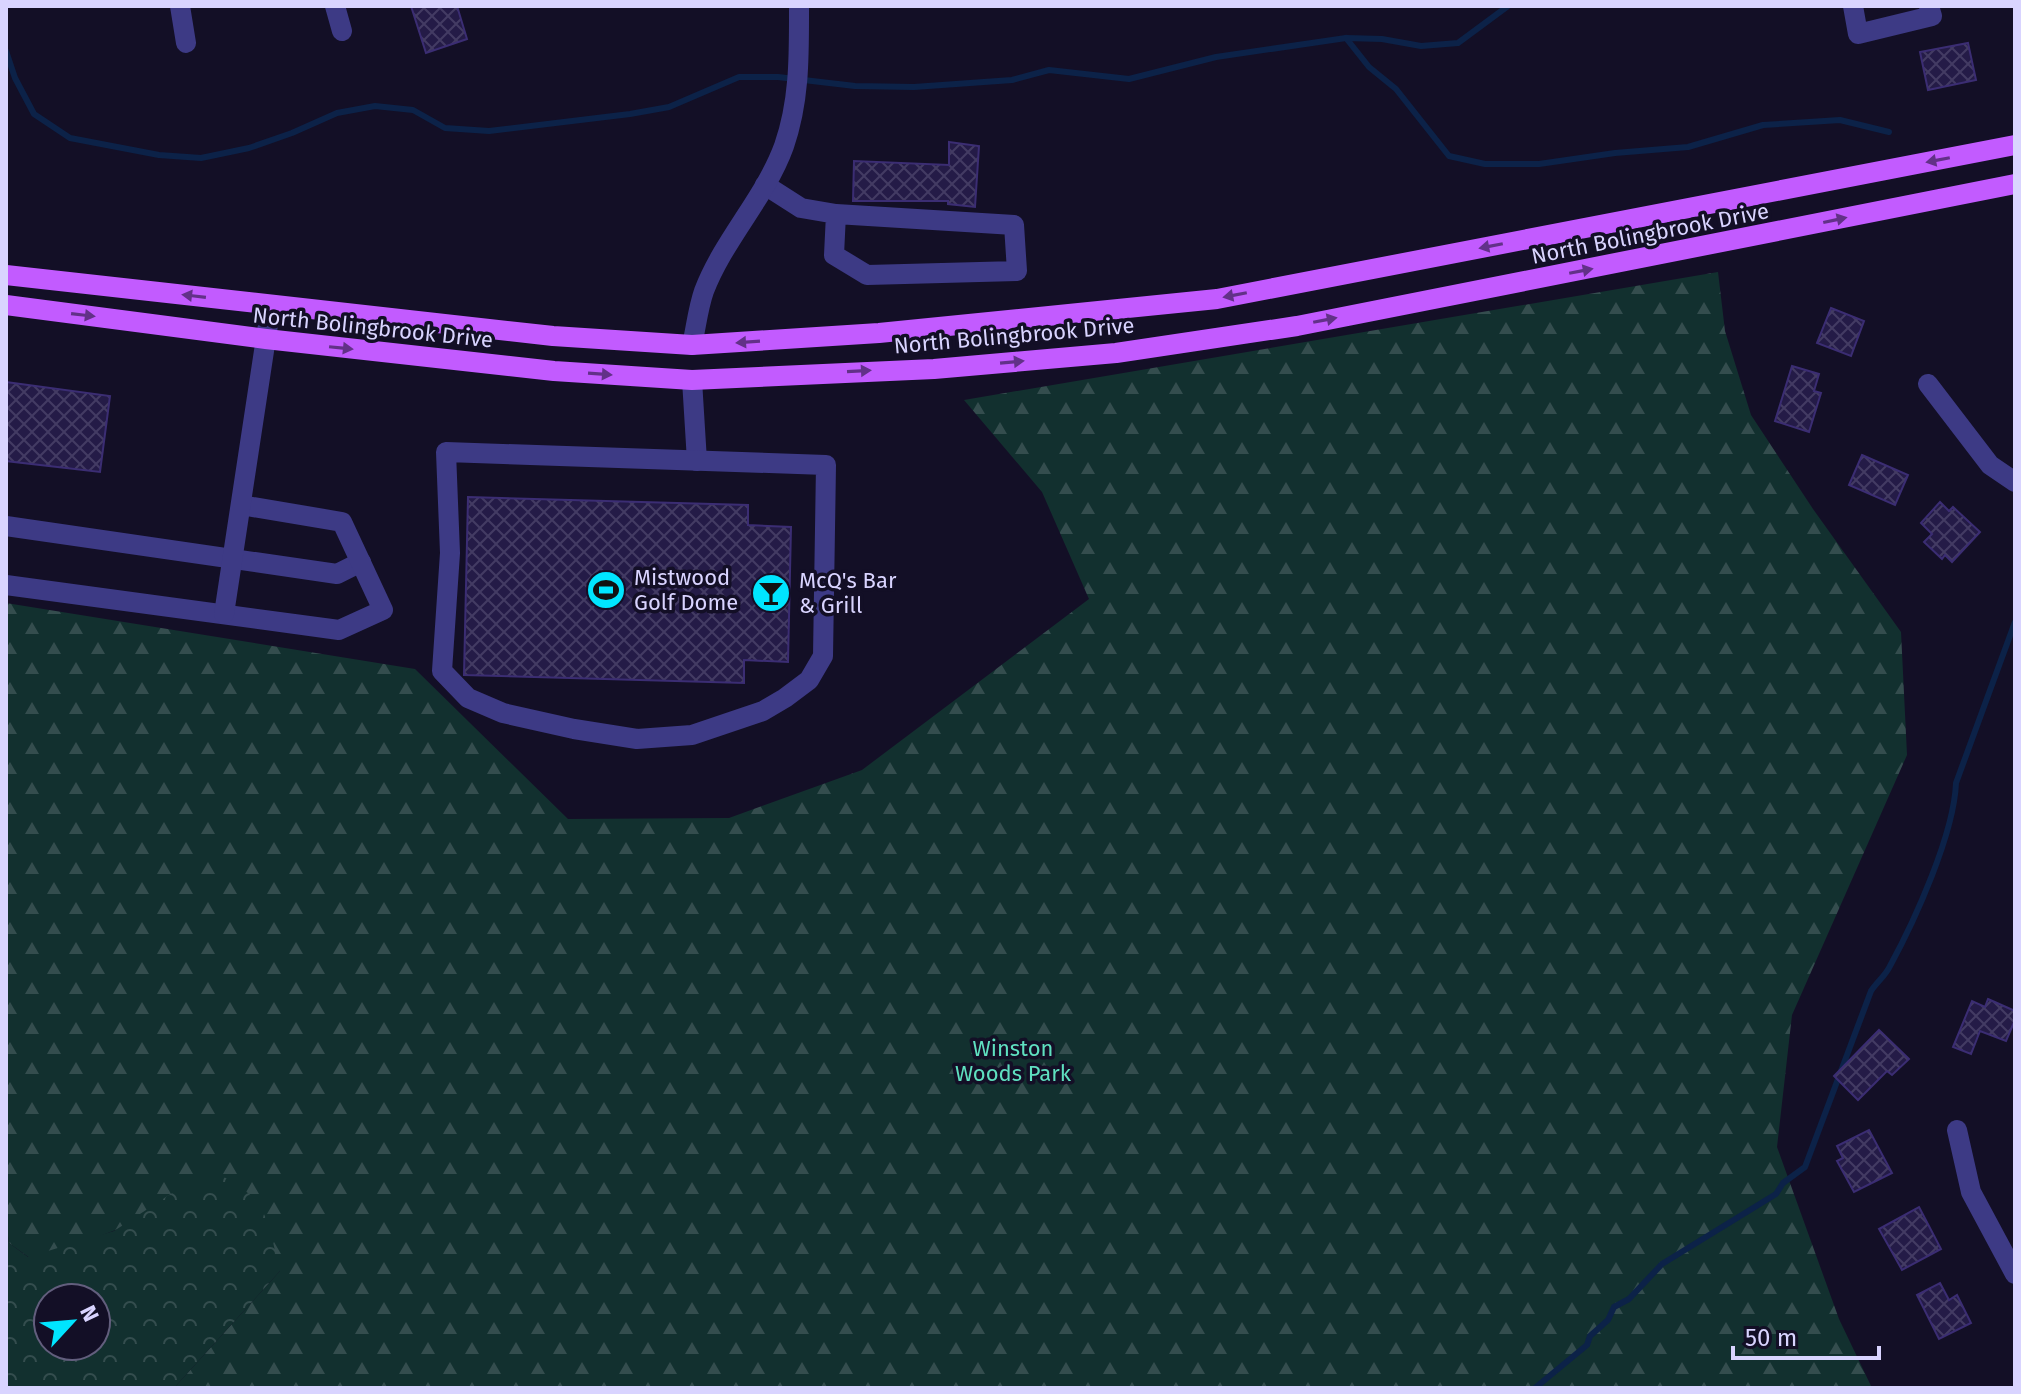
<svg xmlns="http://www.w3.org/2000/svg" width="2021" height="1394" font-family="'Fira Sans',sans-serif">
	<defs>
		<pattern id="forest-firs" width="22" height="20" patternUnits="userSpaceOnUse" patternTransform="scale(2)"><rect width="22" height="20" fill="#12302f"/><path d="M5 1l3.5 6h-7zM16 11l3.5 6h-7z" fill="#344d4e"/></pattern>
		<pattern id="park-crowns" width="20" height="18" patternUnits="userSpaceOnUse" patternTransform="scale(2)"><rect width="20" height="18" fill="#12302f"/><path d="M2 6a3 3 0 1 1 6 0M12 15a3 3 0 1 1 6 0" fill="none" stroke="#344d4e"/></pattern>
		<pattern id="building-cross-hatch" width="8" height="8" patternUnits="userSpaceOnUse" patternTransform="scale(2)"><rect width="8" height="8" fill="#241b47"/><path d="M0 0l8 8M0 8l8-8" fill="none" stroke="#433b63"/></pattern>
	</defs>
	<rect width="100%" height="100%" fill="#130f26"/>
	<polygon fill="url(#forest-firs)" points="1718,272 1725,331 1751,415 1813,509 1901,632 1907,755 1792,1015 1777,1147 1839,1319 1872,1388 174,1388 280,1271 134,1223 34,1261 9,1243 6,1222 6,603 415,669 568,819 729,818 862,770 1089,599 1042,492 964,400"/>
	<path fill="url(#park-crowns)" fill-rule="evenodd" d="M218 1174C269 1199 267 1220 280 1271L174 1388H6V1222L9 1243 28 1257 114 1231 172 1193ZM48 1298H96V1346H48Z"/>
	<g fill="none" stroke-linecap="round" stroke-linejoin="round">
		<g stroke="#0c2248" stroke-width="6">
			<polyline points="1346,38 1369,67 1396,89 1449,156 1485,164 1539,164 1615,153 1688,147 1763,125 1840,120 1889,132"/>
			<polyline points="6,51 15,78 34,114 70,138 159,155 201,158 249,148 292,133 337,113 375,106 413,110 445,128 489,131 630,114 669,107 739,77 778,77 855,86 914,87 1012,80 1049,70 1129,79 1216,57 1346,38 1382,39 1421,46 1458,43 1508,6"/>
			<path d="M1535 1388 1587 1345 1590 1336 1608 1320 1614 1307 1629 1299 1662 1264 1776 1194 1783 1183 1805 1167 1871 991C1877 982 1886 975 1890 966 1915 920 1954 834 1956 783L2015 622"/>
		</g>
	</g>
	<g fill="url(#building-cross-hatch)" stroke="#3b2d73" stroke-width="2">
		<polygon points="411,6 457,6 467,39 426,53"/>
		<polygon points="1968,43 1976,80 1928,90 1920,52"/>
		<polygon points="949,142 979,146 975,207 948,204 948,201 853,201 854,161 949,165"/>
		<polygon points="1831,308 1864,321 1851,356 1817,343"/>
		<polygon points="1792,366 1819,374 1814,391 1821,393 1809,432 1775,421"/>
		<polygon points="6,382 110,396 100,472 6,461"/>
		<polygon points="1862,455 1908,475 1895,505 1849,485"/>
		<polygon points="468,497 748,505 748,525 791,527 788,662 744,660 744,683 464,675"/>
		<polygon points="1940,502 1949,511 1953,507 1980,532 1952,562 1945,555 1942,559 1924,542 1932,534 1921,523"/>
		<polygon points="1988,999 2015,1011 2015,1020 2006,1041 1980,1031 1971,1054 1953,1047 1972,1001 1985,1007"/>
		<polygon points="1879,1030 1909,1059 1892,1075 1887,1071 1858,1100 1834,1076"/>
		<polygon points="1869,1130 1892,1173 1854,1192 1837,1161 1843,1158 1837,1146"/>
		<polygon points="1919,1207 1941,1249 1902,1270 1879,1229"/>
		<polygon points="1940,1283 1949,1300 1957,1295 1971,1323 1939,1339 1917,1295"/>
	</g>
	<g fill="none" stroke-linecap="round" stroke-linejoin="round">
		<g stroke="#3d3a85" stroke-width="20">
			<polyline points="180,6 186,43"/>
			<polyline points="335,6 342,31"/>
			<polyline points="1853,6 1858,34 1932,16 1929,6"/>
			<polyline points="765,185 801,208 836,214 1014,225 1017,271 867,275 834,255 836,214"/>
			<path d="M692 345C696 328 698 308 704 291 724 239 765 198 784 146 800 100 799 54 799 6"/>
			<polyline points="692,380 697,461"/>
			<polyline points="1928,384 1990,465 2015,482"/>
			<polygon points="446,452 826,465 823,656 809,680 785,698 763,711 692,735 637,739 574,729 503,713 468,698 442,671 450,553"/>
			<polyline points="6,526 337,574 361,562"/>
			<polyline points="6,585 339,630 383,610 342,522 241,505"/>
			<polyline points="224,614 271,305"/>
			<polyline points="1957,1130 1971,1192 2015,1274"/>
		</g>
		<g stroke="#c25bff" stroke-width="20">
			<polyline points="6,275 553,336 692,345 879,333 1217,299 2015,145"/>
			<polyline points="6,305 266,339 554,371 692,380 934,369 1116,353 1297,326 2015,184"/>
		</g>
	</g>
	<defs><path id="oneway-solid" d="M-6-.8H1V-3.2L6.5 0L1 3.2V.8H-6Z" transform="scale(2)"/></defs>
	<g fill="#623188">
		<use href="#oneway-solid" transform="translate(1938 160) rotate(169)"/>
		<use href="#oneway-solid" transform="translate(1835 220) rotate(-12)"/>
		<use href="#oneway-solid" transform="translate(1491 246) rotate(169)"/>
		<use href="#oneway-solid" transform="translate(1581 271) rotate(-11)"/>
		<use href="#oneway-solid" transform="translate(1235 295) rotate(169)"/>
		<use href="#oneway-solid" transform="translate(194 296) rotate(-173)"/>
		<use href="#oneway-solid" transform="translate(83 315) rotate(7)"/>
		<use href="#oneway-solid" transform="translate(1325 320) rotate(-11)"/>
		<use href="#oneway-solid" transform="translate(748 342) rotate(176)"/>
		<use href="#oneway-solid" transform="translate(341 348) rotate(6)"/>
		<use href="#oneway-solid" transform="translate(1012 362) rotate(-5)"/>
		<use href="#oneway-solid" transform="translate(859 371) rotate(-3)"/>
		<use href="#oneway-solid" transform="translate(600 374) rotate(4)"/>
	</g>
	<defs>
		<g id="stadium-disc" transform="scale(2)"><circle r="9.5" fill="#00e5ff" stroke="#130f26"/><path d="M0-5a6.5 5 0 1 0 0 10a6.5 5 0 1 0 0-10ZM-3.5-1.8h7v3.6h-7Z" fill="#111"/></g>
		<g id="bar-disc" transform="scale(2)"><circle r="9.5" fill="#00e5ff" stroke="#130f26"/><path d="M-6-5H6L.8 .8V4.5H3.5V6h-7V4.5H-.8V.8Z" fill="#111"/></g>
	</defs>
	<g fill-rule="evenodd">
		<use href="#stadium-disc" x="606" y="590"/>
		<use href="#bar-disc" x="771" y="593"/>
	</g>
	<g text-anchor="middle" stroke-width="7" stroke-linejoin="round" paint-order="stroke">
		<g font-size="22" fill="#d9d4ff" stroke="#130f26">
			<text transform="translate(1650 233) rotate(-11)" y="8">North Bolingbrook Drive</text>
			<text transform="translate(373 327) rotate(6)" y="8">North Bolingbrook Drive</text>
			<text transform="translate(1014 335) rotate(-5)" y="8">North Bolingbrook Drive</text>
		</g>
		<g font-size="22" fill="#d9d4ff" stroke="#130f26" text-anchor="start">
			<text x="634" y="585">Mistwood<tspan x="634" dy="25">Golf Dome</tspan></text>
			<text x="799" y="588">McQ's Bar<tspan x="799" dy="25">&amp; Grill</tspan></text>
		</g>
		<g font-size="22" fill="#5fe0c0" stroke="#130f26">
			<text x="1013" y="1056">Winston<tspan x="1013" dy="25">Woods Park</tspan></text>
		</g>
	</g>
	<rect width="2021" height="1394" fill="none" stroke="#d9d4ff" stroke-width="16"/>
	<g transform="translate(72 1322) rotate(64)"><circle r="38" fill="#130f26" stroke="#625e7d" stroke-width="2"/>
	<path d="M0-6L14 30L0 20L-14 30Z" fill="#00e5ff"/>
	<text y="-12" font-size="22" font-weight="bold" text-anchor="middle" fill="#d9d4ff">N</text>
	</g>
	<path d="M1733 1346v12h146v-12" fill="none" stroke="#d9d4ff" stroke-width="4"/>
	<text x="1745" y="1346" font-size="24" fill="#d9d4ff" stroke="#130f26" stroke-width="6" paint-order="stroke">50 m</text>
</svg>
